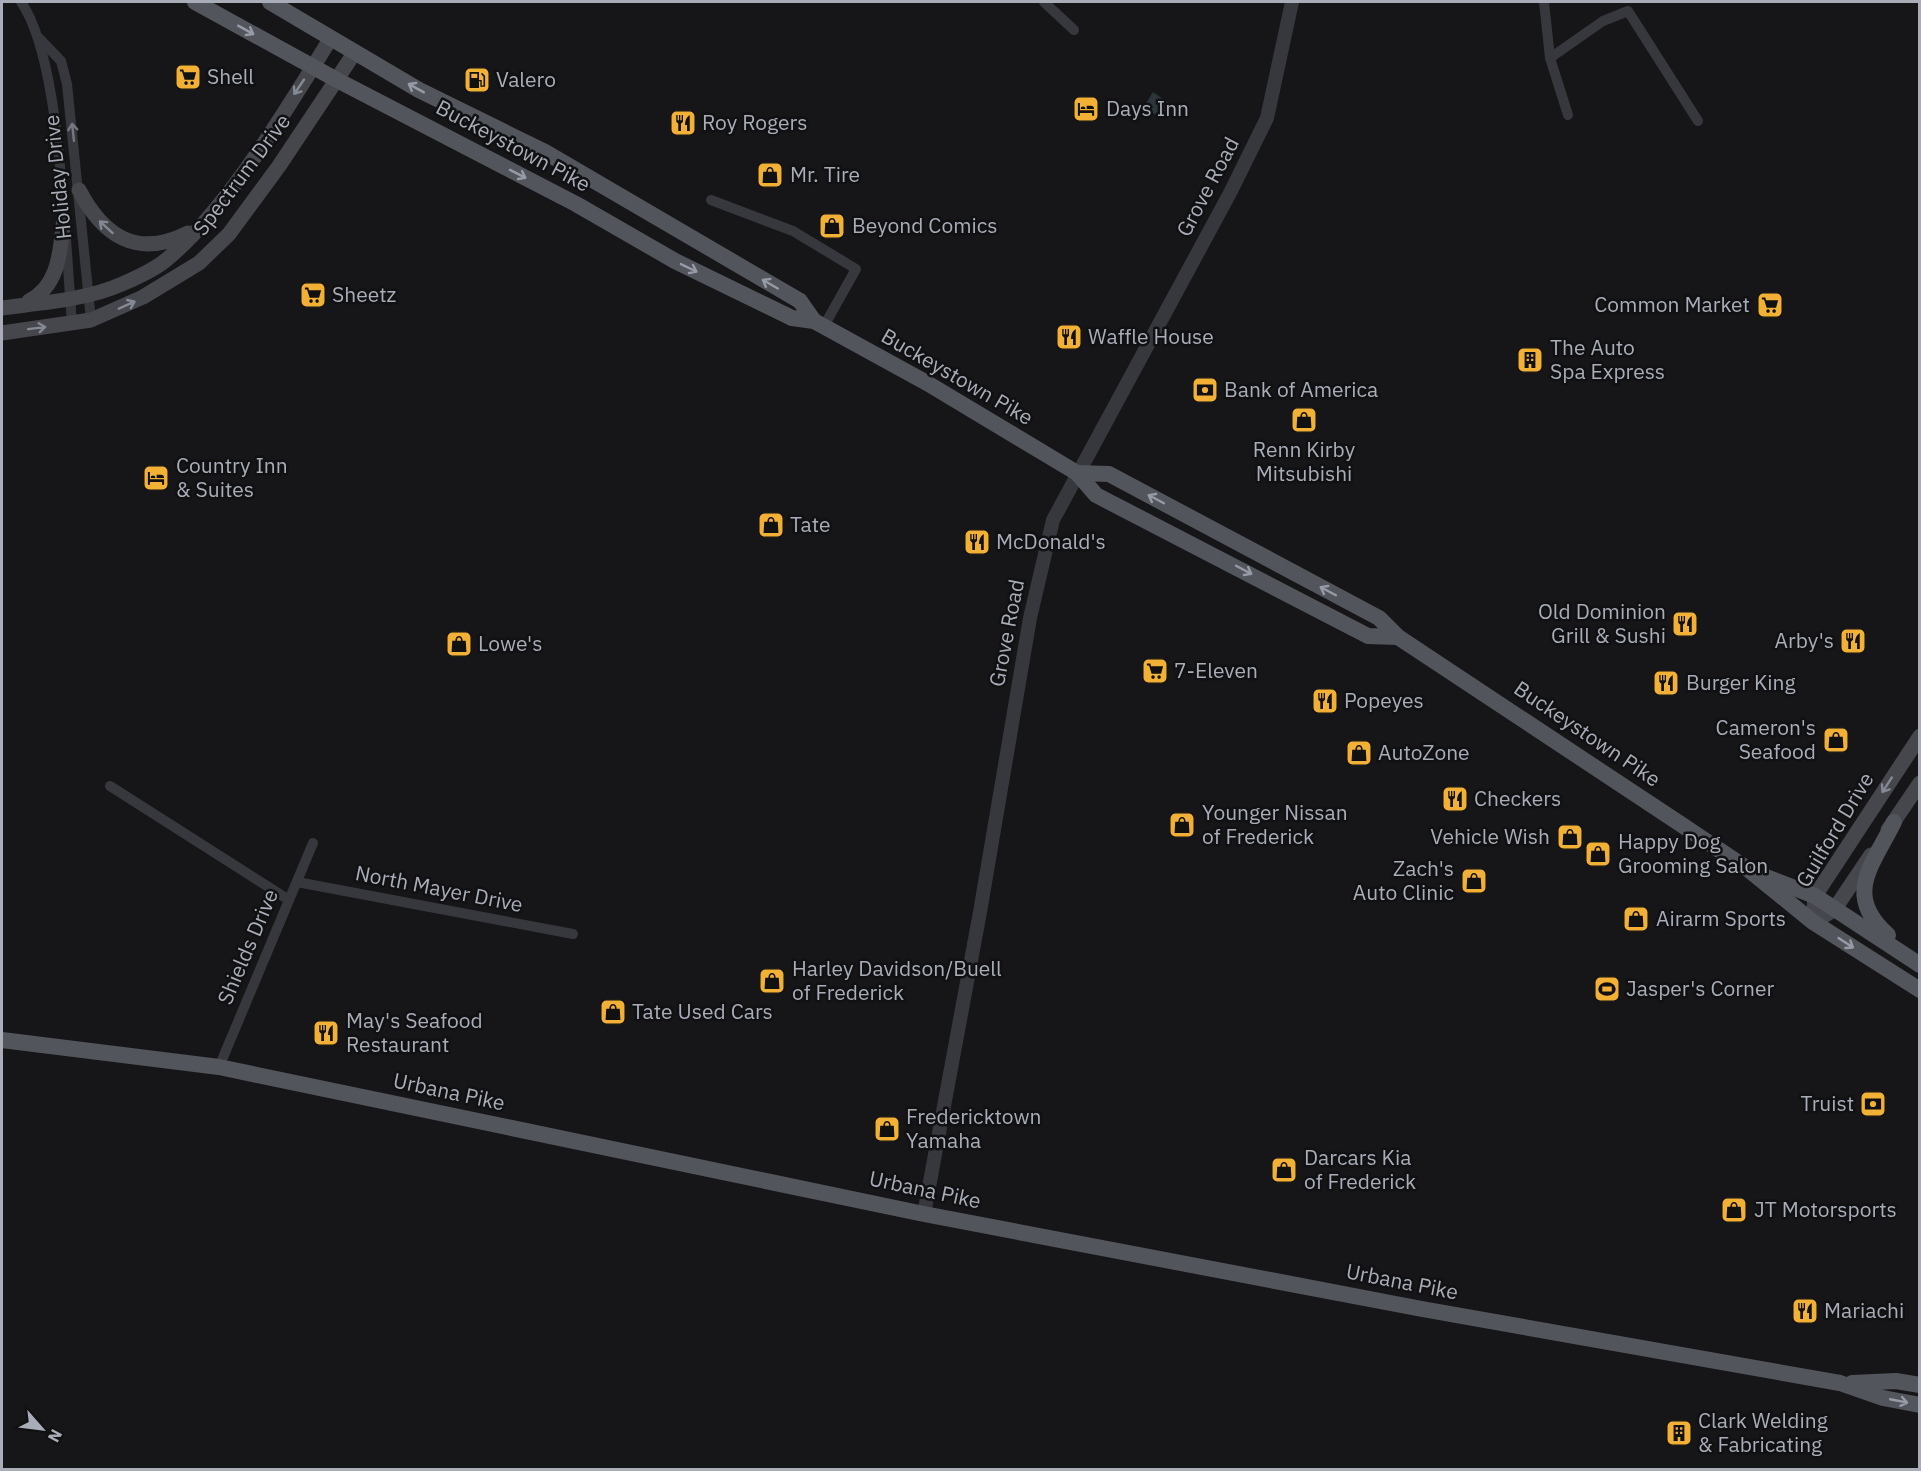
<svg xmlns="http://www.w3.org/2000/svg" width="1921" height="1471" font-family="'IBM Plex Sans',sans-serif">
	<rect width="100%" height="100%" fill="#161618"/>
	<polygon fill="#2c353c" points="1153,92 1176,108 1170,119 1142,110"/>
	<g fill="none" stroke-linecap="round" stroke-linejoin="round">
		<g stroke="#37383d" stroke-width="10">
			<path d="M21 2C53 48 60 165 65 223"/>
			<polyline points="1044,2 1074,30"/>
			<polyline points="1544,2 1550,58 1568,115"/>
			<polyline points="39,38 61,61 67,84 91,320"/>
			<polyline points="1550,58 1603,21 1628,11 1698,121"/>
			<polyline points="711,200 793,231 856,269 824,326"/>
			<polyline points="66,239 72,324"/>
			<polyline points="110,786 289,900"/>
			<polyline points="297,882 573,934"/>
			<polyline points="219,1067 313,843"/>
		</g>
		<polyline stroke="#37383d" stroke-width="14" points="924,1214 980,912 1030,618 1053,520 1230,193 1267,118 1292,2"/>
		<g stroke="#45474d" stroke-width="15">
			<path d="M79 190C103 236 137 259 188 233"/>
			<path d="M29 301C60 285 60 250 64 218"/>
			<path d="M2 308C40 303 86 300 122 284 136 278 154 270 166 260 229 208 287 108 331 38"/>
			<polyline points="2,333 91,320 143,297 199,263 229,234 279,166 355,52"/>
			<polyline points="1888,830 1920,783"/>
			<polyline points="1813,922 1815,896 1920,736"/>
			<polyline points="1813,922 1834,910 1871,855"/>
		</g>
		<g stroke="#53555c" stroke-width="16">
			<polyline points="195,2 337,80 576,204 675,261 792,318 814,321 927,383 1077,473 1096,495 1368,636 1398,637"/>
			<polyline points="270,2 419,90 545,152 800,301 814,321"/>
			<polyline points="1077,473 1109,474 1379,618 1398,637 1682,825 1749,870 1813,922 1920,990"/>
			<polyline points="1766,877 1815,896 1920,965"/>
			<path d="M1888 935C1843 895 1872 866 1894 822"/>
			<polyline points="2,1040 219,1067 924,1214 1422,1309 1840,1383 1883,1398 1920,1405"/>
			<polyline points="1852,1383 1896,1381 1920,1385"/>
		</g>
	</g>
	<defs><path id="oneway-shaft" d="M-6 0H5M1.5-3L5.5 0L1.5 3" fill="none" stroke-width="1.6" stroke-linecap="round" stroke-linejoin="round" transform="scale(1.5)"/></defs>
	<g stroke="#979ba6">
		<use href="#oneway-shaft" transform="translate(246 30) rotate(29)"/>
		<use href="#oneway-shaft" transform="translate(416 88) rotate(-151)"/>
		<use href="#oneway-shaft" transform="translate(518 174) rotate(27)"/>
		<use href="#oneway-shaft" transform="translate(689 268) rotate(26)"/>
		<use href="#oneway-shaft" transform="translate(770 284) rotate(-150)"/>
		<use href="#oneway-shaft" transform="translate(1156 499) rotate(-152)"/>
		<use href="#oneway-shaft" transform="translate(1244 570) rotate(28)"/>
		<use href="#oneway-shaft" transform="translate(1328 591) rotate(-152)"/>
		<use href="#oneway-shaft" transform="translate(1846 943) rotate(33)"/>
		<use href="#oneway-shaft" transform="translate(1899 1401) rotate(11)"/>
	</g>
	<g stroke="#858993">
		<use href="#oneway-shaft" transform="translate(299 87) rotate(124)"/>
		<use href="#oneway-shaft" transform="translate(106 227) rotate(-138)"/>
		<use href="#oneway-shaft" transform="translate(127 305) rotate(-24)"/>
		<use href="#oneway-shaft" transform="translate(37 328) rotate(-7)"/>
		<use href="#oneway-shaft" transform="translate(1887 785) rotate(123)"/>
	</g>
	<use stroke="#757881" href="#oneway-shaft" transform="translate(73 132) rotate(-96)"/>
	<defs>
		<g id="supermarket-square" transform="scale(1.35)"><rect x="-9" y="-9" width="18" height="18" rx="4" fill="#f2b134" stroke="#111113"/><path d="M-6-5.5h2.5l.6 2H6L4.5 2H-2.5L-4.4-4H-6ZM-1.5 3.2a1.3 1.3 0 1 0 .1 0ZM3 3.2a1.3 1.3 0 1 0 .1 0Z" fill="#111"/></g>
		<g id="fuel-square" transform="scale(1.35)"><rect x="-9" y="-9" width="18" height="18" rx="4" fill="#f2b134" stroke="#111113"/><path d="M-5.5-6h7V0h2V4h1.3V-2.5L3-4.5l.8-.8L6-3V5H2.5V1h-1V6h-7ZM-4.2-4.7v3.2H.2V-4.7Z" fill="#111"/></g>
		<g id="hotel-square" transform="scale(1.35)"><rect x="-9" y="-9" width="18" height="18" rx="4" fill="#f2b134" stroke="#111113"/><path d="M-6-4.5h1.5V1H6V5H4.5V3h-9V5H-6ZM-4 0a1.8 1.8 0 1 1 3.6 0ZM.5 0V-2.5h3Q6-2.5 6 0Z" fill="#111"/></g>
		<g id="restaurant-square" transform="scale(1.35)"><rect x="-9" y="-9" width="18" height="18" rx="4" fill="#f2b134" stroke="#111113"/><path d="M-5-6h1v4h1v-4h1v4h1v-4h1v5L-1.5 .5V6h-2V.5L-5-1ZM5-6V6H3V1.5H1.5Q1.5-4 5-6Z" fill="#111"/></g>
		<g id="shop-square" transform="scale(1.35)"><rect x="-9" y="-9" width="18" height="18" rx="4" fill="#f2b134" stroke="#111113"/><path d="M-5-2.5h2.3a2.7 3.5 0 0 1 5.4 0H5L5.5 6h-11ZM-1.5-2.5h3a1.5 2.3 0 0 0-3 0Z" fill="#111"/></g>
		<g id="building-square" transform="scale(1.35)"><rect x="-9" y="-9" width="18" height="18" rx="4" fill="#f2b134" stroke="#111113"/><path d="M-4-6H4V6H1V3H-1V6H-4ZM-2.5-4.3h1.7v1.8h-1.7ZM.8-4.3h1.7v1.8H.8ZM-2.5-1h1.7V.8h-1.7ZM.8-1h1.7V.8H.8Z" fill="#111"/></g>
		<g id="bank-square" transform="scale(1.35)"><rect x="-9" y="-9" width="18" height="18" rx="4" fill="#f2b134" stroke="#111113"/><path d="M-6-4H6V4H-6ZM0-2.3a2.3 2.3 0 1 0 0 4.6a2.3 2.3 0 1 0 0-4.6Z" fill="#111"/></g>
		<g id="stadium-square" transform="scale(1.35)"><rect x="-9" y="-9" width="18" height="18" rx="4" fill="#f2b134" stroke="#111113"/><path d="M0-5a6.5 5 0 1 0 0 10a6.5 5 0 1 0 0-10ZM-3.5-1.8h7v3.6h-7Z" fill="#111"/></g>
	</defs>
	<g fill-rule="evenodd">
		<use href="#supermarket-square" x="188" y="77"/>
		<use href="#fuel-square" x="477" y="80"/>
		<use href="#hotel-square" x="1086" y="109"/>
		<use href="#restaurant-square" x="683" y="123"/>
		<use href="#shop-square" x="770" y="175"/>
		<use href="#shop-square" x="832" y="226"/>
		<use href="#supermarket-square" x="313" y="295"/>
		<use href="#supermarket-square" x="1770" y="305"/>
		<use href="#restaurant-square" x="1069" y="337"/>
		<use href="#building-square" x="1530" y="360"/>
		<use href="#bank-square" x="1205" y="390"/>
		<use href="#shop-square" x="1304" y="420"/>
		<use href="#hotel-square" x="156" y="478"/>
		<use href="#shop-square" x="771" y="525"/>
		<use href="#restaurant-square" x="977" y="542"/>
		<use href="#restaurant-square" x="1685" y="624"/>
		<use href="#restaurant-square" x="1853" y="641"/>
		<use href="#shop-square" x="459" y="644"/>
		<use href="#supermarket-square" x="1155" y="671"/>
		<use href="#restaurant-square" x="1666" y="683"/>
		<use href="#restaurant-square" x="1325" y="701"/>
		<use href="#shop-square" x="1836" y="740"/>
		<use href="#shop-square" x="1359" y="753"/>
		<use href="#restaurant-square" x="1455" y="799"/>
		<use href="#shop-square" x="1182" y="825"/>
		<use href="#shop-square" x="1570" y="837"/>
		<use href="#shop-square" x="1598" y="854"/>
		<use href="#shop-square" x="1474" y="881"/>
		<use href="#shop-square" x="1636" y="919"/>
		<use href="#shop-square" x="772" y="981"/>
		<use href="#stadium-square" x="1607" y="989"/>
		<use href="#shop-square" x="613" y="1012"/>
		<use href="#restaurant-square" x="326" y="1033"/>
		<use href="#bank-square" x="1873" y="1104"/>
		<use href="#shop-square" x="887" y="1129"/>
		<use href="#shop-square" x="1284" y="1170"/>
		<use href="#shop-square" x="1734" y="1210"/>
		<use href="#restaurant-square" x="1805" y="1311"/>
		<use href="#building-square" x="1679" y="1433"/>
	</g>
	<g text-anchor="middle" stroke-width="5" stroke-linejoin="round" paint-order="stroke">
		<g font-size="21" fill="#a8adb8" stroke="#111113" text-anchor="start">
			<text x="207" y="84">Shell</text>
			<text x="496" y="87">Valero</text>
			<text x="1106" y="116">Days Inn</text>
			<text x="702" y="130">Roy Rogers</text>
			<text x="790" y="182">Mr. Tire</text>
			<text x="852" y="233">Beyond Comics</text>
			<text x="332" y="302">Sheetz</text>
			<text x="1750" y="312" text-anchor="end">Common Market</text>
			<text x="1088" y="344">Waffle House</text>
			<text x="1550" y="355">The Auto<tspan x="1550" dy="24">Spa Express</tspan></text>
			<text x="1224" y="397">Bank of America</text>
			<text x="1304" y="457" text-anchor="middle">Renn Kirby<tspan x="1304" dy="24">Mitsubishi</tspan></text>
			<text x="176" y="473">Country Inn<tspan x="176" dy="24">&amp; Suites</tspan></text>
			<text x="790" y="532">Tate</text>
			<text x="996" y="549">McDonald's</text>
			<text x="1666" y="619" text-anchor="end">Old Dominion<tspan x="1666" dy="24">Grill &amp; Sushi</tspan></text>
			<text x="1834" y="648" text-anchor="end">Arby's</text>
			<text x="478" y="651">Lowe's</text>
			<text x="1174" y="678">7-Eleven</text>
			<text x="1686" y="690">Burger King</text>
			<text x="1344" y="708">Popeyes</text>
			<text x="1816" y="735" text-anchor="end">Cameron's<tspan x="1816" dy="24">Seafood</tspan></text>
			<text x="1378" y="760">AutoZone</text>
			<text x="1474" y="806">Checkers</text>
			<text x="1202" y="820">Younger Nissan<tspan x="1202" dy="24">of Frederick</tspan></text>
			<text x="1550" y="844" text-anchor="end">Vehicle Wish</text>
			<text x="1618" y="849">Happy Dog<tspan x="1618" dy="24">Grooming Salon</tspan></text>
			<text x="1454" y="876" text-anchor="end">Zach's<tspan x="1454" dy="24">Auto Clinic</tspan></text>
			<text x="1656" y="926">Airarm Sports</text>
			<text x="792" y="976">Harley Davidson/Buell<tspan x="792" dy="24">of Frederick</tspan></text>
			<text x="1626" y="996">Jasper's Corner</text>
			<text x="632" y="1019">Tate Used Cars</text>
			<text x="346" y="1028">May's Seafood<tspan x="346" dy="24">Restaurant</tspan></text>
			<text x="1854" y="1111" text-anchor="end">Truist</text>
			<text x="906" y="1124">Fredericktown<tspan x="906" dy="24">Yamaha</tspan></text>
			<text x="1304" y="1165">Darcars Kia<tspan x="1304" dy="24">of Frederick</tspan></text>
			<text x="1754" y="1217">JT Motorsports</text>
			<text x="1824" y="1318">Mariachi</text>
			<text x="1698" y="1428">Clark Welding<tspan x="1698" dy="24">&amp; Fabricating</tspan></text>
		</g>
		<g font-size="21" fill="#a8adb8" stroke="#111113">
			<text transform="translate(513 146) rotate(28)" y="7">Buckeystown Pike</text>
			<text transform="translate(242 175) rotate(-53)" y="7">Spectrum Drive</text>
			<text transform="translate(58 177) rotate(-96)" y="7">Holiday Drive</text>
			<text transform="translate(1208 187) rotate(-62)" y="7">Grove Road</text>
			<text transform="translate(957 377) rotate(30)" y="7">Buckeystown Pike</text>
			<text transform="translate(1007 633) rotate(-79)" y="7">Grove Road</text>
			<text transform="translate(1587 734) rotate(34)" y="7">Buckeystown Pike</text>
			<text transform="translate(1835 830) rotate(-59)" y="7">Guilford Drive</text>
			<text transform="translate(439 889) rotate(11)" y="7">North Mayer Drive</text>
			<text transform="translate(248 947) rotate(-67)" y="7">Shields Drive</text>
			<text transform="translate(449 1092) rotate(12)" y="7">Urbana Pike</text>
			<text transform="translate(925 1190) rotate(12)" y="7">Urbana Pike</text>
			<text transform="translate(1402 1282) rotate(11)" y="7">Urbana Pike</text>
		</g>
	</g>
	<rect width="1921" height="1471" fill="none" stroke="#a8adb8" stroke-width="6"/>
	<g transform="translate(42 1429) rotate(118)" stroke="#111113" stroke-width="4.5" paint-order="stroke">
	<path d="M0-4.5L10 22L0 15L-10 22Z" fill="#a8adb8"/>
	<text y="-9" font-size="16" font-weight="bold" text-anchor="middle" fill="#a8adb8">N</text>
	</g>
</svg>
